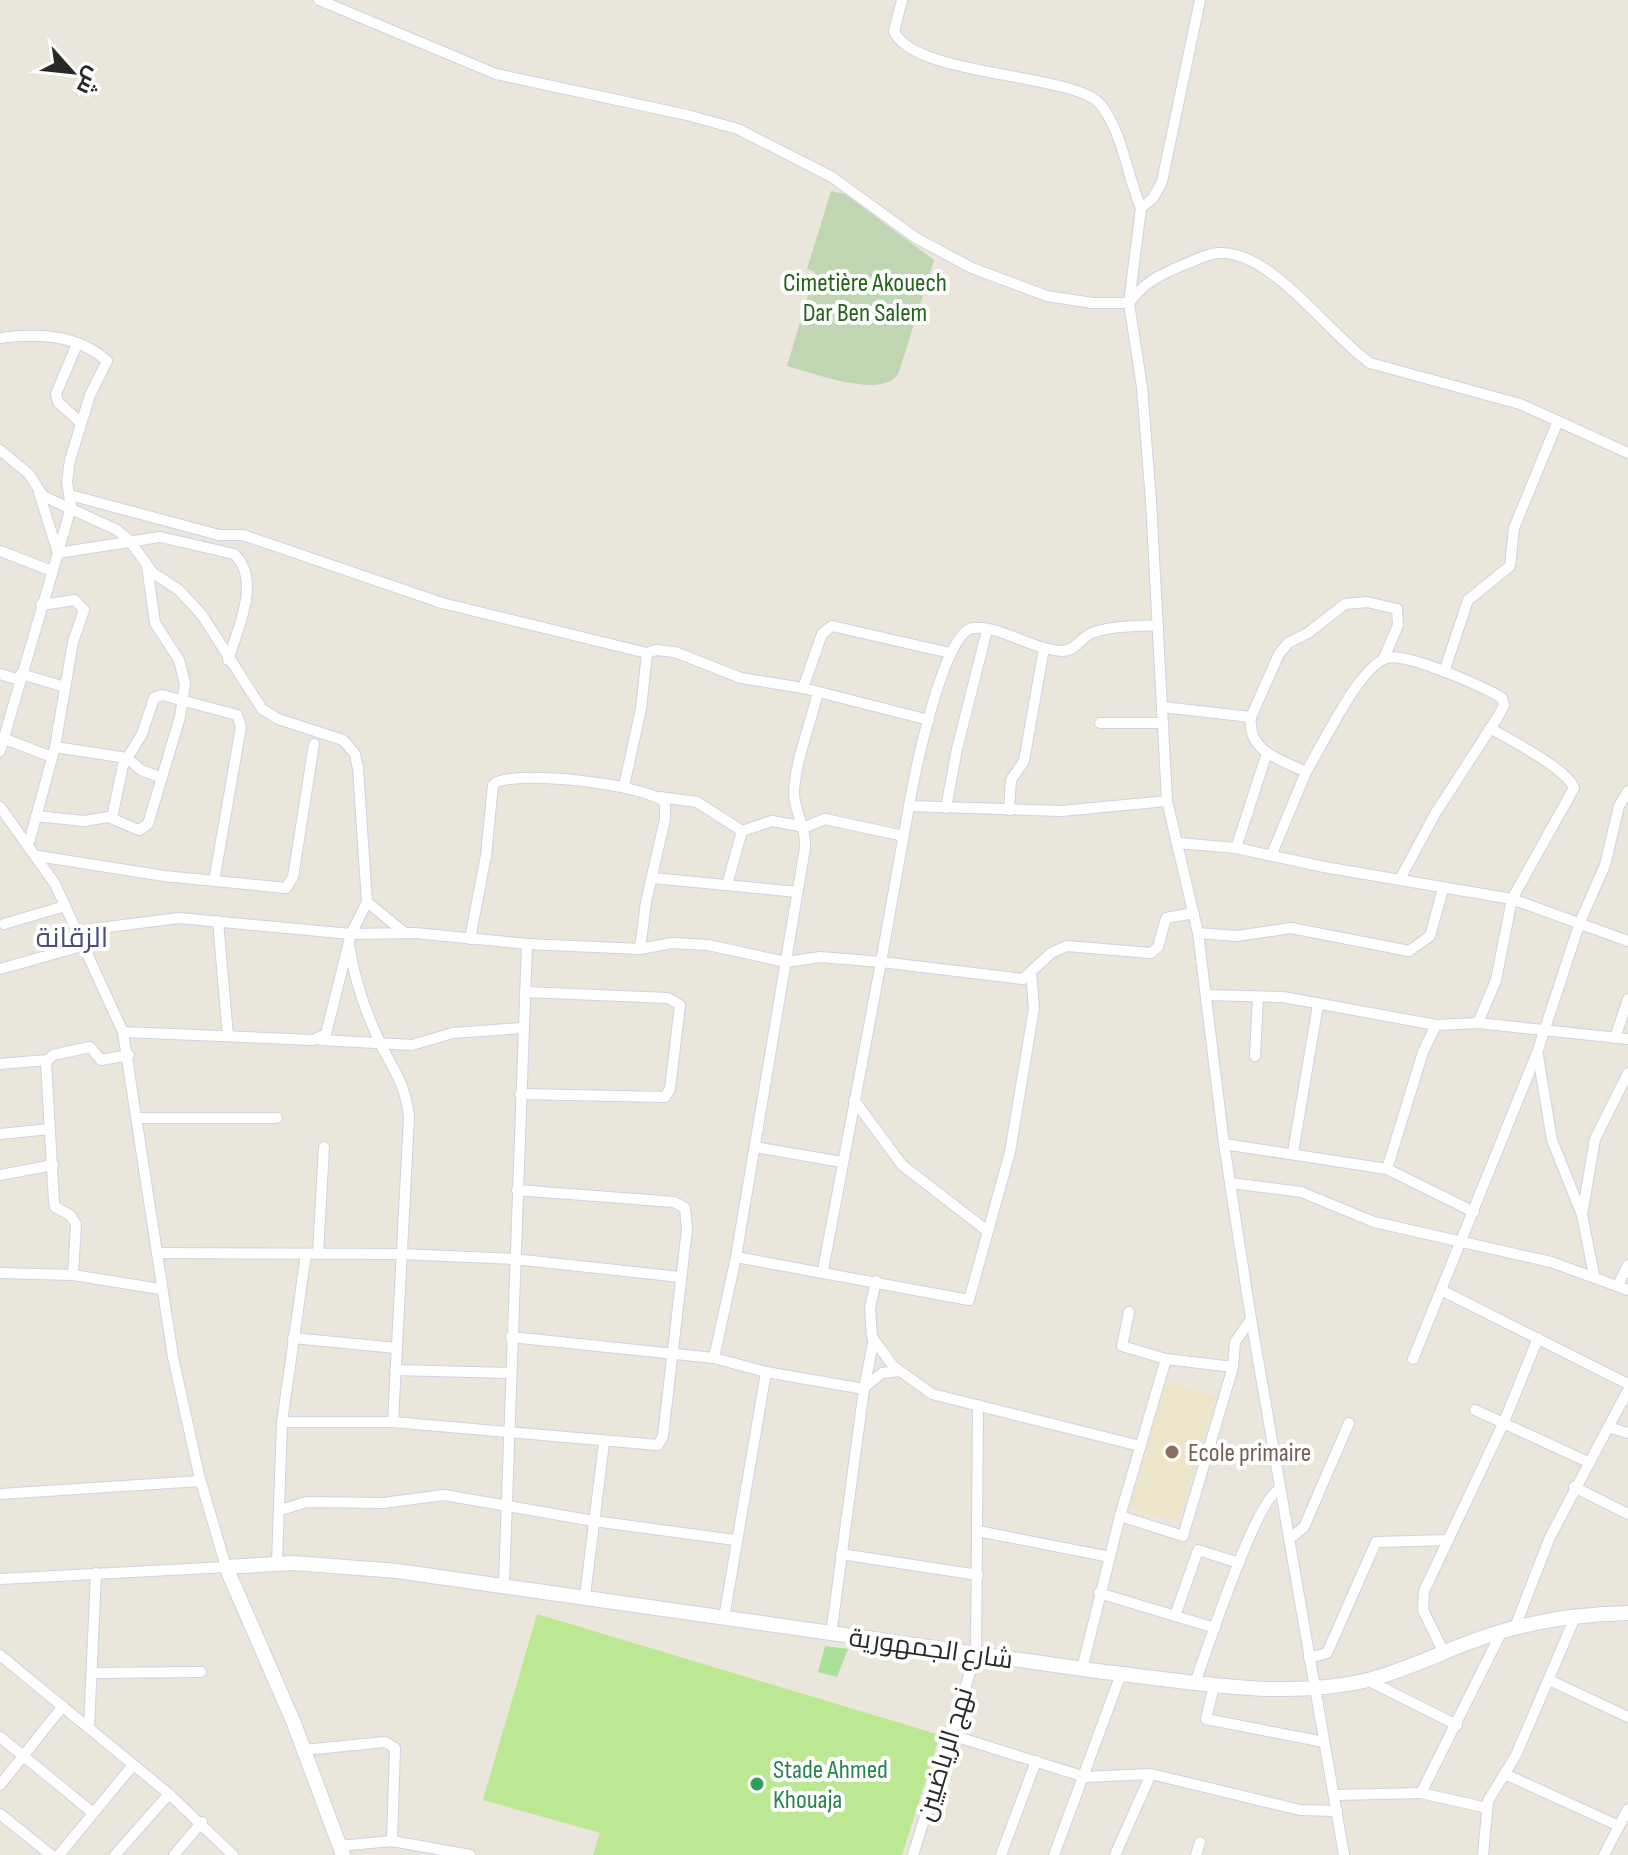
<svg xmlns="http://www.w3.org/2000/svg" width="1628" height="1855" font-family="'Sofia Sans Condensed',Cairo,sans-serif">
	<rect width="100%" height="100%" fill="#ebe6db"/>
	<polygon fill="#ede5ca" points="1166,1382 1216,1397 1178,1522 1129,1508"/>
	<polygon fill="#aae198" points="825,1646 848,1649 837,1677 818,1672"/>
	<path fill="#c0d5b2" d="M831 191 845 194 934 260 899 372C885 401 814 373 787 366L815 272 807 269Z"/>
	<polygon fill="#bde893" points="537,1614 940,1735 902,1855 593,1855 600,1833 483,1800"/>
	<g fill="none" stroke-linecap="round" stroke-linejoin="round">
		<g stroke="#d0d2e2" stroke-width="12">
			<g id="street">
				<path d="M319 0 496 74 687 115 738 129 832 177 916 238 972 268 1047 296 1092 303H1129C1144 282 1160 275 1183 265 1194 261 1206 254 1218 253 1271 249 1331 337 1370 363L1520 404 1628 453"/>
				<path d="M902 0 894 31C913 77 1074 73 1100 104 1123 132 1127 176 1141 208"/>
				<polyline points="1200,0 1162,182 1153,198 1141,208 1129,303 1142,387 1151,501 1167,801 1198,933 1224,1144 1251,1319 1344,1855"/>
				<path d="M0 338C38 333 77 334 107 361L90 395 70 460 67 482 71 507 58 553"/>
				<polyline points="77,344 56,394 58,402 81,423"/>
				<polyline points="0,450 29,474 43,496 117,530 129,540 153,573 179,590 202,615 262,709 278,719 343,740 355,754 358,769 367,902 351,934 326,1034 313,1040 123,1032"/>
				<polyline points="70,495 219,535 243,535 442,603 647,653"/>
				<polyline points="0,551 52,571"/>
				<path d="M58 553 160 537 234 554C262 579 237 631 228 660"/>
				<polyline points="1444,672 1468,600 1510,566 1514,528 1558,421"/>
				<polyline points="0,674 20,680"/>
				<polyline points="21,674 65,687"/>
				<polyline points="803,688 822,634 832,626 950,653"/>
				<path d="M1163 707 1251 717C1247 752 1280 759 1306 772L1271 856"/>
				<polyline points="1251,717 1279,654 1288,643 1308,633 1345,604 1367,602 1397,609 1398,625 1384,658"/>
				<polyline points="1100,723 1163,723"/>
				<polyline points="5,739 52,757"/>
				<polyline points="55,747 127,758 141,770 162,778"/>
				<polyline points="0,751 58,553 39,493"/>
				<path d="M1306 772C1322 746 1360 665 1387 658 1406 652 1484 687 1502 698L1504 705 1499 715 1435 814 1400 879"/>
				<polyline points="624,786 641,709 647,653 656,650 675,652 741,678 803,688 929,720"/>
				<polyline points="660,797 697,802 742,831 772,821 805,827 825,819 904,836"/>
				<polyline points="1167,801 1061,811 909,806 881,962 1023,979 1051,953 1067,946 1151,953 1158,947 1166,918 1194,913"/>
				<path d="M909 806C914 777 943 631 973 628 999 625 1033 650 1062 651 1076 651 1080 638 1092 633 1112 625 1137 627 1158 625"/>
				<polyline points="0,807 55,884 123,1032 173,1357 199,1475 226,1567 0,1579"/>
				<polyline points="946,808 957,749 987,630"/>
				<polyline points="1009,810 1011,780 1024,761 1044,648"/>
				<polyline points="36,816 84,821 108,817 139,830 148,824 180,717 185,684 179,660 155,623 147,566"/>
				<polyline points="112,818 123,765 142,734 154,698 162,695 237,715 241,727 214,881"/>
				<polyline points="29,843 55,747 73,642 84,610 75,600 41,605"/>
				<polyline points="1178,843 1236,848 1324,867 1512,899 1628,941"/>
				<polyline points="1236,848 1267,753"/>
				<polyline points="38,856 164,876 286,888 293,877 314,744"/>
				<polyline points="653,878 797,892"/>
				<polyline points="727,885 742,831"/>
				<polyline points="367,902 405,933"/>
				<polyline points="218,921 228,1036"/>
				<polyline points="4,924 65,906"/>
				<polyline points="76,931 179,918 351,934 415,933 527,944 640,949 672,943 708,945 786,962 820,957 881,962 823,1270"/>
				<polyline points="1198,933 1237,936 1291,928 1409,951 1430,936 1443,889"/>
				<path d="M470 939 486 855 493 785C505 768 650 784 665 803V819L646 902 640 949"/>
				<path d="M350 949C355 983 368 1018 383 1049 396 1073 406 1088 409 1117L393 1422"/>
				<polyline points="0,969 82,946"/>
				<polyline points="1206,995 1283,997 1436,1025 1478,1023 1628,1039"/>
				<path d="M1478 1023 1496 980 1512 899 1574 788C1566 768 1510 740 1490 728"/>
				<polyline points="1615,1038 1628,999"/>
				<polyline points="321,1040 412,1045 453,1033 522,1028"/>
				<polyline points="1255,1056 1258,997"/>
				<polyline points="1538,1056 1552,1140 1582,1215"/>
				<polyline points="0,1064 47,1060"/>
				<polyline points="520,1094 665,1097 670,1089 680,1005 668,998 525,992"/>
				<polyline points="854,1100 902,1165 986,1230"/>
				<polyline points="138,1118 277,1118"/>
				<polyline points="0,1134 50,1129"/>
				<polyline points="1224,1144 1387,1169 1474,1212"/>
				<polyline points="755,1147 842,1162"/>
				<polyline points="1293,1152 1318,1005"/>
				<polyline points="1387,1169 1423,1052 1436,1025"/>
				<polyline points="0,1175 53,1165"/>
				<polyline points="1230,1183 1301,1192 1374,1222 1551,1262 1628,1290"/>
				<polyline points="157,1253 400,1254 514,1259 680,1277"/>
				<polyline points="318,1254 324,1147"/>
				<polyline points="736,1257 969,1300 1010,1152 1034,1008 1031,972"/>
				<polyline points="0,1273 73,1275 160,1289"/>
				<polyline points="73,1275 76,1224 70,1215 55,1207 54,1202 46,1062 53,1055 90,1047 101,1060 129,1055"/>
				<polyline points="1594,1275 1582,1215 1595,1139 1628,1073"/>
				<polyline points="876,1281 870,1308 872,1337 893,1366 932,1394 1140,1446"/>
				<polyline points="1618,1285 1628,1265"/>
				<polyline points="1441,1290 1628,1384"/>
				<polyline points="1129,1312 1122,1346 1166,1359"/>
				<polyline points="511,1337 714,1358 766,1372 864,1389 831,1635"/>
				<polyline points="293,1338 396,1348"/>
				<path d="M714 1358 736 1257 805 848C806 824 794 813 794 792 795 762 811 722 818 692"/>
				<polyline points="1413,1359 1537,1053 1580,922 1605,865 1619,806 1628,791"/>
				<polyline points="1233,1367 1235,1342 1251,1319"/>
				<polyline points="395,1370 509,1373"/>
				<polyline points="865,1387 882,1373 899,1371"/>
				<polyline points="864,1389 873,1343"/>
				<polyline points="1475,1410 1588,1462"/>
				<polyline points="282,1422 393,1422 658,1445 663,1436 687,1229 685,1208 674,1202 517,1190"/>
				<polyline points="1608,1427 1628,1433"/>
				<polyline points="1574,1487 1628,1514"/>
				<polyline points="0,1494 200,1481"/>
				<polyline points="281,1510 306,1502 383,1503 444,1495 594,1521 735,1540"/>
				<polyline points="978,1531 1110,1557"/>
				<polyline points="1289,1539 1304,1527 1349,1423"/>
				<polyline points="841,1554 978,1575"/>
				<polyline points="277,1563 282,1422 306,1254"/>
				<polyline points="504,1583 527,944"/>
				<polyline points="1099,1593 1215,1628"/>
				<polyline points="585,1596 604,1443"/>
				<polyline points="1175,1616 1198,1550 1239,1563"/>
				<polyline points="724,1618 766,1372"/>
				<polyline points="1515,1627 1550,1537 1628,1390"/>
				<polyline points="1444,1653 1423,1610 1424,1591 1504,1422 1538,1338"/>
				<polyline points="0,1655 169,1794 233,1855"/>
				<polyline points="1309,1658 1327,1653 1376,1542 1448,1540"/>
				<polyline points="1082,1669 1120,1516 1166,1359 1233,1367 1183,1536 1120,1516"/>
				<polyline points="92,1673 201,1672"/>
				<polyline points="1367,1680 1457,1725"/>
				<polyline points="1549,1680 1628,1717"/>
				<path d="M1195 1683C1206 1653 1256 1498 1279 1490"/>
				<polyline points="1214,1685 1206,1719 1324,1742"/>
				<polyline points="89,1727 96,1573"/>
				<polyline points="951,1735 1085,1777 1151,1774 1300,1810 1337,1811"/>
				<polyline points="0,1737 92,1812"/>
				<polyline points="304,1750 385,1742 395,1748 392,1841"/>
				<polyline points="1507,1775 1619,1826"/>
				<polyline points="0,1785 63,1706"/>
				<polyline points="1421,1793 1487,1808"/>
				<polyline points="1335,1795 1421,1793 1502,1631"/>
				<polyline points="0,1814 51,1855"/>
				<polyline points="339,1846 392,1841 470,1855"/>
				<polyline points="59,1855 133,1765"/>
				<polyline points="115,1855 169,1794"/>
				<polyline points="174,1855 202,1822"/>
				<polyline points="913,1855 976,1653 978,1405"/>
				<polyline points="1001,1855 1036,1761"/>
				<polyline points="1054,1855 1121,1674"/>
				<polyline points="1115,1855 1151,1774"/>
				<polyline points="1196,1855 1200,1842"/>
				<polyline points="1483,1855 1488,1801 1516,1755 1576,1615"/>
				<polyline points="1604,1855 1628,1809"/>
			</g>
		</g>
		<g stroke="#d0d2e2" stroke-width="16">
			<path id="secondary" d="M343 1855 293 1721 226 1567 294 1563 397 1571 1104 1672C1191 1681 1278 1700 1364 1681 1402 1672 1437 1654 1473 1641 1524 1622 1574 1614 1628 1613"/>
		</g>
		<use href="#street" stroke="#fff" stroke-width="10"/>
		<use href="#secondary" stroke="#fff" stroke-width="14"/>
	</g>
	<circle fill="#8d6e63" stroke="#fff" stroke-width="3" cx="1172" cy="1452" r="8"/>
	<circle fill="#2e9e5b" stroke="#fff" stroke-width="3" cx="757" cy="1784" r="8"/>
	<g text-anchor="middle" stroke-width="8" stroke-linejoin="round" paint-order="stroke">
		<g font-size="26" fill="#23641b" stroke="#fff">
			<text x="865" y="291">Cimetière Akouech<tspan x="865" dy="30">Dar Ben Salem</tspan></text>
		</g>
		<g font-size="26" fill="#785e54" stroke="#fff" text-anchor="start">
			<text x="1188" y="1461">Ecole primaire</text>
		</g>
		<g font-size="26" fill="#292929" stroke="#fff">
			<text transform="translate(931 1648) rotate(8)" y="9">شارع الجمهورية</text>
			<text transform="translate(944 1754) rotate(-73)" y="9">نهج الرياضيين</text>
		</g>
		<g font-size="26" fill="#27864d" stroke="#fff" text-anchor="start">
			<text x="773" y="1778">Stade Ahmed<tspan x="773" dy="30">Khouaja</tspan></text>
		</g>
		<g font-size="28" fill="#4a4e79" stroke="#fff">
			<text x="72" y="947">الزقانة</text>
		</g>
	</g>
	<g transform="translate(72 72) rotate(117)" stroke="#ffffff" stroke-width="6" paint-order="stroke">
	<path d="M0-6L14 30L0 20L-14 30Z" fill="#292929"/>
	<text y="-12" font-size="22" font-weight="bold" text-anchor="middle" fill="#292929">ش</text>
	</g>
</svg>
